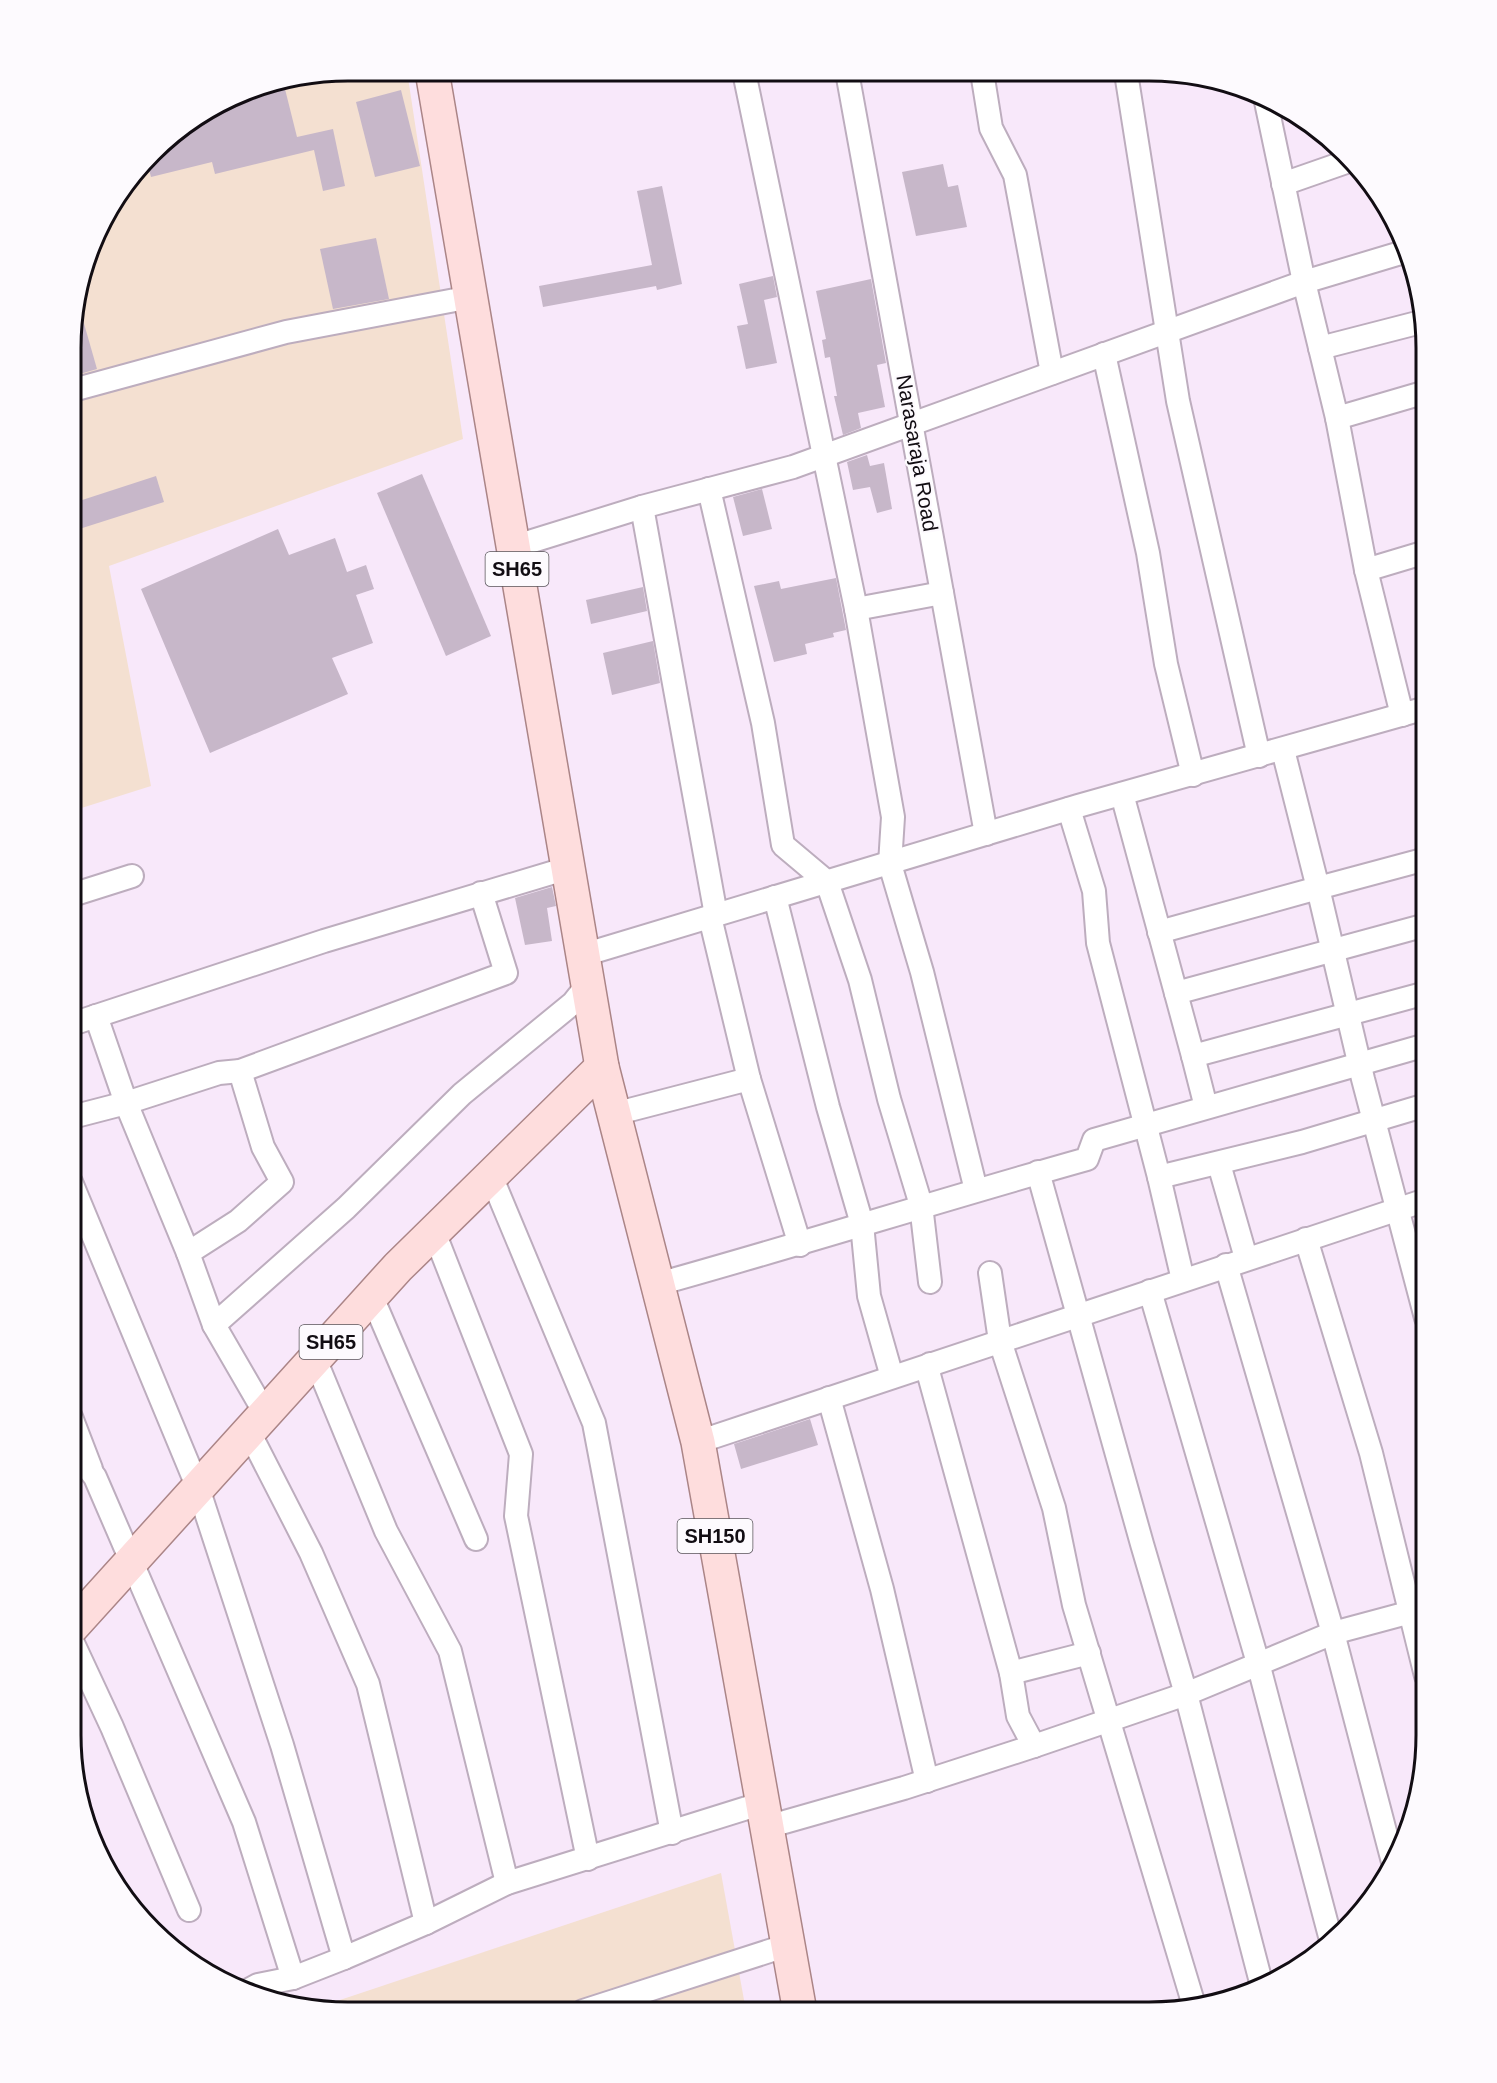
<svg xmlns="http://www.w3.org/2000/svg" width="1497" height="2083" font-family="Helvetica,sans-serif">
	<rect width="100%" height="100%" fill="#f8e8fa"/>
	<g fill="#f4e0d1">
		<polygon points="348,71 407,71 463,439 109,566 151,786 72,811 73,311 108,210 165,139 258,85"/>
		<polygon points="721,1873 746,2011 310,2010"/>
	</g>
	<g fill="#c7b7c9">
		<polygon points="283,81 297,137 333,129 345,186 323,191 314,150 215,174 212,162 151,177 147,162 165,139 258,85"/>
		<polygon points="401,90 420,166 375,177 356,102"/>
		<polygon points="943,164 948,187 958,185 967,227 916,236 902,172"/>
		<polygon points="662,186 682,284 657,290 656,286 543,307 539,286 652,265 637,191"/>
		<polygon points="376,238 389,299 333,309 320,249"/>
		<polygon points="773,276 777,297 764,300 777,363 746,369 737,326 748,324 739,284"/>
		<polygon points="871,279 886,363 877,365 885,407 858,413 861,428 843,435 834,396 837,396 830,357 825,358 822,340 826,339 816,291"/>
		<polygon points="77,299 97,369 73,376 73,311"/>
		<polygon points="867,455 870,466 884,463 892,509 877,513 870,487 853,490 847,462"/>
		<polygon points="422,474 491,636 446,656 377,493"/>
		<polygon points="156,476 164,502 73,531 73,503"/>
		<polygon points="762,489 772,529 743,536 733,497"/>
		<polygon points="278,529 289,555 335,538 347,572 366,565 374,589 356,595 373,643 332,658 348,694 210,753 141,589"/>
		<polygon points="836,578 846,630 833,633 834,637 805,644 807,654 774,662 754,586 779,581 781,589"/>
		<polygon points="643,587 647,611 591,624 586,600"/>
		<polygon points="653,641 660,683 612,695 603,653"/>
		<polygon points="552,887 556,906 547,908 552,941 525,945 515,898"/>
		<polygon points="810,1419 818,1445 741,1469 734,1444"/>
	</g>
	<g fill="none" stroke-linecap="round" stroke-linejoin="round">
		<g stroke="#bdadbe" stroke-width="26">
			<g id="minor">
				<polyline points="744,72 856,609 893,817 890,864 922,972 976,1190"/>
				<polyline points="847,72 986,834"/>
				<polyline points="982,72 991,128 1015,175 1052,373"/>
				<polyline points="1126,73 1178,401 1259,756"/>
				<polyline points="1265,97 1304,282 1404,252"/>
				<polyline points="1283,184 1346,162"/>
				<polyline points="1320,348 1421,322"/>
				<polyline points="1104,354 1148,553 1166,664 1193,775"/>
				<polyline points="73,390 286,332 471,297"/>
				<polyline points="1337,418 1426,392"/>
				<polyline points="709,489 763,723 783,845 827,882 860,980 889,1099 921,1205 930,1282"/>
				<polyline points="642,507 716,915"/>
				<polyline points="513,547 642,507 793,467 1304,282 1337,418 1366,570 1426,552"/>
				<polyline points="1366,570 1402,715"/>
				<polyline points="856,609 942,593"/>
				<polyline points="1283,750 1318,888 1426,859"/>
				<polyline points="1122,794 1193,1056 1426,993"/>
				<polyline points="1069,809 1094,891 1098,943 1159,1177 1302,1142 1426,1105"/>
				<polyline points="72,895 132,876"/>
				<polyline points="775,897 828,1107 862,1224 869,1296 892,1377"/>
				<polyline points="710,917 749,1079 800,1245"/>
				<polyline points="1159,932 1318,888 1363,1079 1426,1318"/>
				<polyline points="583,955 1078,806 1426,708"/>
				<polyline points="1176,993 1426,925"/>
				<polyline points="96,1016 126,1103 188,1253 214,1325 265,1413"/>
				<polyline points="72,1024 324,941 568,868"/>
				<polyline points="1193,1056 1206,1107"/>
				<polyline points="614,1114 749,1079"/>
				<polyline points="72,1117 126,1103 219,1073 240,1071 506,973 481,893"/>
				<polyline points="1219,1164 1246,1258"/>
				<polyline points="1038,1172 1142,1544 1186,1694 1262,1986"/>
				<polyline points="491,1176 594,1423 672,1833"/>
				<polyline points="1159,1177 1183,1280"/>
				<polyline points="71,1182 198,1488 282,1745 344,1958"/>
				<polyline points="434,1232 521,1454 516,1516 588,1859"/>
				<polyline points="1306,1239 1371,1453 1426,1676"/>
				<polyline points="188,1253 238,1221 282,1182 263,1147 240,1071"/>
				<polyline points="1226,1265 1333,1633 1393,1862"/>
				<polyline points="990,1273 1000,1341 1054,1508 1074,1605 1193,2002"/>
				<path d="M658 1284C802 1244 944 1199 1087 1159L1094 1140 1426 1045"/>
				<polyline points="1150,1291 1258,1663 1332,1944"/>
				<polyline points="372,1297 476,1539"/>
				<polyline points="214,1325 346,1208 462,1094 573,1003 588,984"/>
				<polyline points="315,1359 386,1531 450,1651 507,1883"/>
				<polyline points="930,1364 929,1375 1011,1673 1018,1716 1034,1746"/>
				<polyline points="829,1398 882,1589 927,1781"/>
				<polyline points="71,1417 91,1469"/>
				<polyline points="249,1432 311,1553 368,1684 426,1923"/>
				<polyline points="698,1442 1426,1200"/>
				<polyline points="71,1457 75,1457 85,1464 95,1477 244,1822 293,1978"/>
				<polyline points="71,1639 112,1727 189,1910"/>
				<polyline points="1011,1673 1089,1653"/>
				<polyline points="767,1827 904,1788 1034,1746 1186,1694 1333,1633 1426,1608"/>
				<polyline points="245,1992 258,1985 293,1978 344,1958 426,1923 507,1883 763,1803"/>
				<polyline points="583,2011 788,1945"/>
			</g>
		</g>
		<g stroke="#ab8587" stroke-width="36">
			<g id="primary">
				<polyline points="432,71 602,1067 698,1442 800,2012"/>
				<polyline points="71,1628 398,1267 602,1067"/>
			</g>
		</g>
		<use href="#minor" stroke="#fff" stroke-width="22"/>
		<use href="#primary" stroke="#fedddd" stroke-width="33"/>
	</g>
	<g text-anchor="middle" stroke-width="4.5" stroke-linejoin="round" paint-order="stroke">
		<g fill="#fdfafe" stroke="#58545a" stroke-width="1.5">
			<rect x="485.5" y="552" width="63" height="34" rx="4.5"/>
			<rect x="299.5" y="1325" width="63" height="34" rx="4.5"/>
			<rect x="677.5" y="1519" width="75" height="34" rx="4.5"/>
		</g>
		<g font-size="20" font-weight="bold" fill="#120d13">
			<text x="517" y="576">SH65</text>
			<text x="331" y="1349">SH65</text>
			<text x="715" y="1543">SH150</text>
		</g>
		<g font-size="21" fill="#120d13" stroke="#fdfafe">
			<text transform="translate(917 453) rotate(80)" y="7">Narasaraja Road</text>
		</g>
	</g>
	<path d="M0 0H1497V2083H0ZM348 81H1149A267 267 0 0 1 1416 348V1735A267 267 0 0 1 1149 2002H348A267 267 0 0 1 81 1735V348A267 267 0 0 1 348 81Z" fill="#fdfafe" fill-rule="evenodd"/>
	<path fill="none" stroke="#120d13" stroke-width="3" d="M348 81H1149A267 267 0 0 1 1416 348V1735A267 267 0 0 1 1149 2002H348A267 267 0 0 1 81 1735V348A267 267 0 0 1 348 81Z"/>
</svg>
